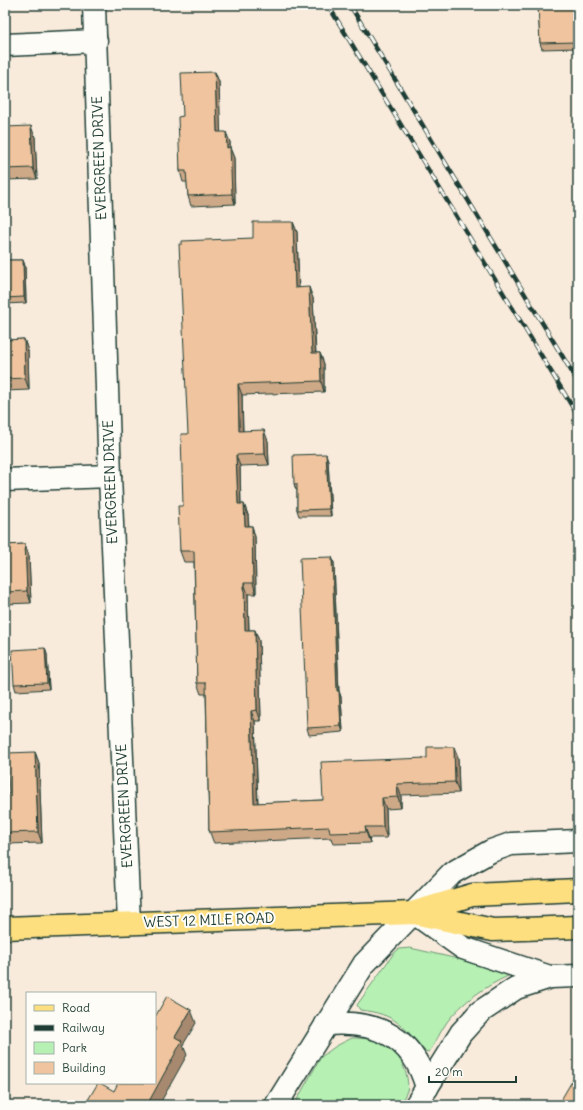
<svg xmlns="http://www.w3.org/2000/svg" width="583" height="1110" font-family="Delius,sans-serif">
	<rect width="100%" height="100%" fill="#f9ebdc"/>
	<filter id="ink" filterUnits="userSpaceOnUse"><feTurbulence type="fractalNoise" baseFrequency=".025" numOctaves="2"/><feDisplacementMap in="SourceGraphic" scale="8" xChannelSelector="R" yChannelSelector="G"/><feConvolveMatrix kernelMatrix="1 2 1 2 8 2 1 2 1" color-interpolation-filters="sRGB"/></filter>
	<g filter="url(#ink)">
		<g fill="#b7f0b3" stroke="#6b9674">
			<path d="M410 948 507 970 509 972 508 976C486 986 462 1002 447 1022 440 1032 436 1042 429 1052L425 1051C403 1026 396 1014 360 1010L357 1005 394 953 399 949Z"/>
			<path d="M352 1038C363 1038 373 1039 383 1043 398 1050 411 1075 407 1091 405 1096 402 1100 400 1105H294L321 1057 336 1046Z"/>
		</g>
		<g fill="none" stroke-linecap="round" stroke-linejoin="round">
			<g stroke="#1f3d34" stroke-width="25">
				<g id="minor">
					<polyline points="94,5 110,476 129,923"/>
					<polyline points="5,45 96,41"/>
					<polyline points="5,480 110,476"/>
					<polyline points="414,913 463,948 550,977"/>
					<path d="M326 1024C376 1020 413 1036 427 1088"/>
					<polyline points="276,1105 364,964 452,873 491,851 511,844 578,841"/>
					<polyline points="416,1105 461,1033 480,1012 516,988 550,977 578,976"/>
				</g>
			</g>
			<g stroke="#1f3d34" stroke-width="25">
				<g id="major">
					<polyline points="415,912 472,895 578,890"/>
					<polyline points="5,928 414,913 493,930 578,927"/>
				</g>
			</g>
			<use href="#minor" stroke="#fdfcf7" stroke-width="22"/>
			<use href="#major" stroke="#fddf80" stroke-width="22"/>
			<g stroke="#1f3d34" stroke-width="4.5">
				<g id="rail">
					<polyline points="328,5 578,416"/>
					<polyline points="350,5 578,382"/>
				</g>
			</g>
			<use href="#rail" stroke="#fdfcf7" stroke-width="3" stroke-dasharray="9" stroke-linecap="butt"/>
		</g>
		<g fill="#cea988" stroke="#1f3d34">
			<polygon points="538,5 577,5 578,48 542,49 540,43"/>
			<polygon points="215,72 219,82 220,132 230,142 230,148 234,158 235,204 191,206 188,196 187,182 183,182 180,171 183,116"/>
			<polygon points="5,127 35,137 37,179 5,180"/>
			<polygon points="293,222 297,232 299,288 313,298 316,353 320,353 324,364 324,392 242,395 243,431 268,441 269,465 240,466 241,504 244,504 248,515 249,526 252,526 255,537 256,594 248,594 249,630 255,630 259,641 261,721 255,721 258,803 323,800 458,757 459,793 401,795 401,808 386,809 387,838 369,838 370,843 333,844 331,838 214,843 213,841 209,830 206,694 201,694 197,683 194,562 184,562 180,551 188,434"/>
			<polygon points="5,260 23,260 25,266 26,303 5,304"/>
			<polygon points="24,339 28,351 29,390 5,391 5,340"/>
			<polygon points="328,460 331,516 299,516 297,510 297,490 296,490 294,484"/>
			<polygon points="25,544 29,556 31,603 5,604 5,545"/>
			<polygon points="332,557 334,563 339,691 341,697 343,732 309,735 307,728"/>
			<polygon points="47,654 49,689 16,691 14,684"/>
			<polygon points="35,752 39,763 42,843 5,844 5,794 9,794"/>
		</g>
		<g fill="#a7896f" stroke="#1f3d34">
			<polygon points="575,5 577,5 578,46 576,42"/>
			<polygon points="215,72 219,82 221,143 217,132"/>
			<polygon points="31,126 35,137 37,179 33,168"/>
			<polygon points="226,132 230,142 230,148 234,158 235,204 232,194 227,148"/>
			<polygon points="293,222 297,232 299,298 295,288"/>
			<polygon points="23,260 25,266 26,303 24,297"/>
			<polygon points="309,287 313,298 316,364 312,353"/>
			<polygon points="24,339 28,351 29,390 25,378"/>
			<polygon points="320,353 324,364 324,392 321,381"/>
			<polygon points="238,384 242,395 243,442 239,431"/>
			<polygon points="264,430 268,441 269,465 265,454"/>
			<polygon points="326,454 328,460 331,516 329,509"/>
			<polygon points="236,455 240,466 241,515 238,504"/>
			<polygon points="244,504 248,515 249,537 245,526"/>
			<polygon points="252,526 255,537 256,594 253,583"/>
			<polygon points="25,544 29,556 31,603 27,591"/>
			<polygon points="332,557 334,563 339,698 337,691"/>
			<polygon points="244,583 248,594 249,641 245,630"/>
			<polygon points="255,630 259,641 261,721 257,710"/>
			<polygon points="45,648 47,654 49,689 47,683"/>
			<polygon points="339,691 341,697 343,732 341,726"/>
			<polygon points="251,711 255,721 258,814 254,803"/>
			<polygon points="454,747 458,757 459,793 455,782"/>
			<polygon points="35,752 39,763 42,843 38,832"/>
			<polygon points="397,784 401,795 401,808 398,797"/>
			<polygon points="382,798 386,809 387,838 383,827"/>
			<polygon points="365,827 369,838 370,843 366,832"/>
			<polygon points="191,1010 196,1023 183,1045 187,1055 159,1105 147,1105 175,1037"/>
		</g>
		<g fill="#efc49e" stroke="#1f3d34">
			<polygon points="538,5 575,5 576,42 540,43"/>
			<polygon points="215,72 217,132 226,132 227,148 230,147 232,194 188,196 186,171 180,171 178,117 183,116 181,73"/>
			<polygon points="31,126 33,168 5,169 5,127"/>
			<polygon points="253,222 293,222 295,288 309,287 312,353 320,353 321,381 238,384 239,431 264,430 265,454 236,455 238,504 244,504 245,526 252,526 253,583 244,583 245,630 255,630 257,710 251,711 254,803 323,800 321,762 427,758 427,747 454,747 455,782 397,784 398,797 382,798 383,827 365,827 366,832 330,833 329,827 210,832 209,830 206,683 197,683 194,551 180,551 178,506 183,506 181,434 188,434 179,244 182,244 182,241 253,238"/>
			<polygon points="5,260 23,260 24,297 5,298"/>
			<polygon points="24,339 25,378 5,379 5,340"/>
			<polygon points="326,454 329,509 297,510 297,484 294,484 293,455"/>
			<polygon points="25,544 27,591 5,592 5,545"/>
			<polygon points="332,557 337,691 339,691 341,726 307,728 300,558"/>
			<polygon points="45,648 47,683 14,684 12,650"/>
			<polygon points="35,752 38,832 5,833 5,794 9,794 7,753"/>
			<polygon points="167,996 191,1010 175,1037 182,1041 147,1105 85,1105 98,1083 100,1083 114,1091 118,1083 155,1083 155,1017"/>
			<polygon points="578,1071 578,1105 558,1105"/>
		</g>
	</g>
	<g text-anchor="middle" stroke-width="4" stroke-linejoin="round" paint-order="stroke">
		<g font-size="14" fill="#1f3d34" stroke="#fdfcf7">
			<text transform="translate(99 158) rotate(-92)" y="5">EVERGREEN DRIVE</text>
			<text transform="translate(110 482) rotate(-92)" y="5">EVERGREEN DRIVE</text>
			<text transform="translate(124 806) rotate(-93)" y="5">EVERGREEN DRIVE</text>
			<text transform="translate(209 920) rotate(-2)" y="5">WEST 12 MILE ROAD</text>
		</g>
	</g>
	<rect width="583" height="1110" fill="none" stroke="#fdfcf7" stroke-width="20"/>
	<rect x="10" y="10" width="563" height="1090" fill="none" stroke="#1f3d34" stroke-width="1.5" filter="url(#ink)"/>
	<rect x="26" y="992" width="130" height="92" fill="#fdfcf7" stroke="#a4b0a9"/>
	<rect x="34" y="1005" width="20" height="6" fill="#fddf80" stroke="#a4b0a9"/>
	<text x="62" y="1012" font-size="12" fill="#1f3d34">Road</text>
	<rect x="34" y="1025" width="20" height="6" fill="#1f3d34" stroke="#a4b0a9"/>
	<text x="62" y="1032" font-size="12" fill="#1f3d34">Railway</text>
	<rect x="34" y="1042" width="20" height="12" fill="#b7f0b3" stroke="#a4b0a9"/>
	<text x="62" y="1052" font-size="12" fill="#1f3d34">Park</text>
	<rect x="34" y="1062" width="20" height="12" fill="#efc49e" stroke="#a4b0a9"/>
	<text x="62" y="1072" font-size="12" fill="#1f3d34">Building</text>
	<path d="M429 1076v6h87v-6" fill="none" stroke="#1f3d34" stroke-width="2"/>
	<text x="435" y="1076" font-size="12" fill="#1f3d34" stroke="#fdfcf7" stroke-width="3" paint-order="stroke">20 m</text>
</svg>
